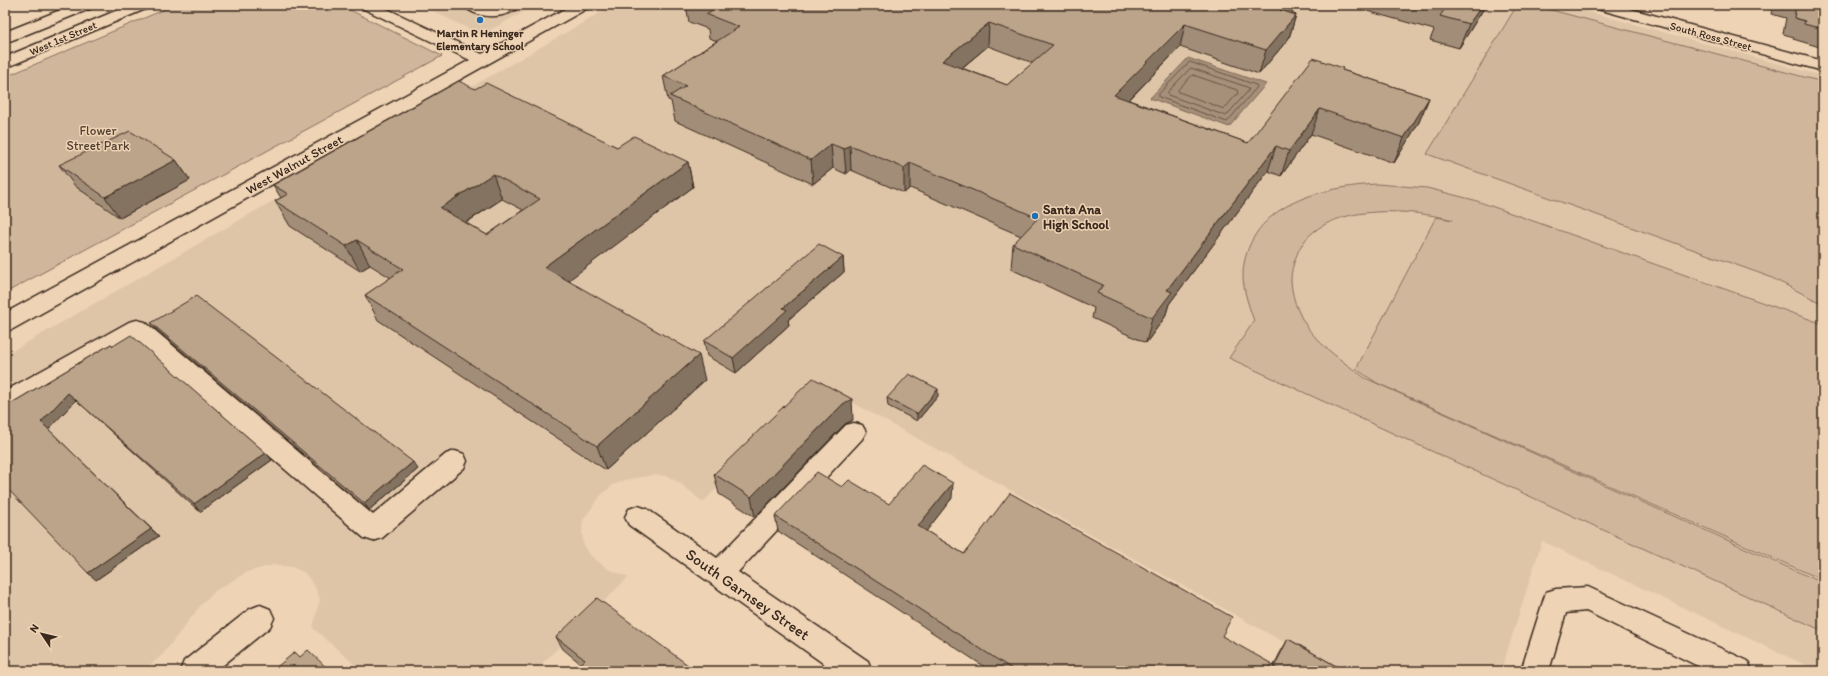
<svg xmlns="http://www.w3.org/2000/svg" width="1828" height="676" font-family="Itim,sans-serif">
	<rect width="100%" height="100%" fill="#eed3b5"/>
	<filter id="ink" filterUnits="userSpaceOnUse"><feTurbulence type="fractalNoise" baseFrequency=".025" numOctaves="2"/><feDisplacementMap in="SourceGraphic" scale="8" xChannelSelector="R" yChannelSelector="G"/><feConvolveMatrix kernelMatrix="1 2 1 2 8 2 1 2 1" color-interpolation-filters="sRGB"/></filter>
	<g filter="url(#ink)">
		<g fill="#dfc5a8">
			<polygon points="421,5 536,5 481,35"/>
			<polygon points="614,5 1564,5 1823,76 1823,671 1818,671 1542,541 1501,671 1336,671 821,385 703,502 680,483 667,476 654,475 625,480 613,485 601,495 583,520 582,531 583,543 591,556 608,569 628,577 535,671 362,671 313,628 320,599 315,587 305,573 292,567 273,565 247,572 215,591 200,606 163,654 143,671 5,671 5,355"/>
		</g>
		<g fill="#d0b79c" stroke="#86705d">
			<polygon points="175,5 340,5 442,56 5,293 5,77"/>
			<polygon points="1536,6 1823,82 1823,304 1770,277 1427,154 1516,7"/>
			<path d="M1377 184 1427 188 1474 200 1823 324V580L1377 383 1356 369 1436 217 1453 220C1408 208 1315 201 1296 257 1293 265 1291 272 1291 280 1292 301 1301 322 1316 338 1330 353 1349 366 1365 378L1823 583V631L1229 358 1254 321C1248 303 1240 283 1244 264 1255 202 1324 187 1377 184Z"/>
		</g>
		<polygon fill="#a7907a" stroke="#7c6755" points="1188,58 1266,84 1229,127 1150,98"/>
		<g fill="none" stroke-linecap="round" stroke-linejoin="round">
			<g stroke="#665343" stroke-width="1">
				<polygon points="1190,62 1256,85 1257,87 1227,122 1159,97 1159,94"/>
				<polygon points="1191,68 1247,87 1249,90 1226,116 1168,95 1168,92"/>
				<polygon points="1193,75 1237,90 1238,93 1224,109 1179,92 1178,90"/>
			</g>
			<g stroke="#3b2a1e" stroke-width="3">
				<g id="minor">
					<polygon points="359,5 379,5 482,54 572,5 591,5 588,8 13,329 5,331 5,313 470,60 362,8"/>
					<path d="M464 5H484L492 7 500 5H520C509 20 475 20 464 5Z"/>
					<polygon points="1591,5 1616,5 1823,61 1823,71 1594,8"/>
					<polygon points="137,320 145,322 373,515 446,454 455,451 464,454 467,461 464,468 382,538 373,541 364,538 135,339 13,408 5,411 5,391 129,322"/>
					<polygon points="854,423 862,425 866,432 862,439 738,572 868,661 872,671 834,671 629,525 625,517 629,509 638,506 647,509 717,558 846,425"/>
					<polygon points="1588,587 1748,661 1752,671 1708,671 1586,611 1566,613 1549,671 1521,671 1546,592 1556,589"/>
					<polygon points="260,605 270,609 274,618 270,627 216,671 180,671 184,661 250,609"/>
				</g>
			</g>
			<g stroke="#3b2a1e" stroke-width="3">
				<g id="major">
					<polygon points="73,5 95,5 92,8 5,43 5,32"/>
					<polygon points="130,5 151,5 148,8 5,68 5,57"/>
				</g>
			</g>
			<use href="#minor" fill="#eed3b5" fill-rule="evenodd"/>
			<use href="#major" fill="#eed3b5" fill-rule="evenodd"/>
		</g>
		<g fill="#a28d78" stroke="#3b2a1e" fill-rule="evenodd">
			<path d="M686 5H1299L1291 13 1296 15 1289 38 1259 74 1180 47 1129 100 1248 143 1342 70 1429 98 1419 122 1394 163 1311 134 1281 176 1268 171 1169 304 1165 317 1146 343 1092 318 1094 308 1011 269 1013 244 1021 236 910 188 904 193 851 170 846 174 833 168 813 184 675 121 671 101 668 100 663 76 717 41 709 38 708 29 689 22ZM988 46 1033 63 1007 85 962 68Z"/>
			<polygon points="1346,5 1486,5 1459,48 1430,40 1434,30"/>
			<polygon points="1754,5 1823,5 1823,48 1793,39 1794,37 1783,34 1786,18 1771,14 1772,10"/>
			<path d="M475 89 617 147 688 162 693 187 568 280 705 380 606 470 378 320 365 295 391 278 370 265 360 271 290 226 275 201 281 198 273 185ZM502 199 523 210 487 235 466 223Z"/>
			<polygon points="176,160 190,180 120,218 75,186 59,165"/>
			<polygon points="843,257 844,272 788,320 789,325 736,373 707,356 704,341"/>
			<polygon points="151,323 418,469 369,510 157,330"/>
			<polygon points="111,344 272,460 200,512 76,400 48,429 159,536 96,580 5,407"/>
			<polygon points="938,396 917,421 888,406 887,398"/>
			<polygon points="853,420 845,424 755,517 719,494 714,474"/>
			<polygon points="952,498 926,531 964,554 1222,636 1269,671 991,671 778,531 775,516"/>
			<polygon points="556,637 696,671 581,664 563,649"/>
			<polygon points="1288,639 1345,671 1271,671 1280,653"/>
			<polygon points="1628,666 1638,671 1622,671"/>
		</g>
		<g fill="#847361" stroke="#3b2a1e">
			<polygon points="1285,5 1299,5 1274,34 1280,10"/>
			<polygon points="1482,5 1486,5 1459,48 1469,24"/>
			<polygon points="1296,15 1289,38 1259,74 1266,50"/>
			<polygon points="989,23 988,46 941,85 942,61"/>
			<polygon points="1185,24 1180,47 1110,119 1114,95"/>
			<polygon points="1429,98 1419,122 1394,163 1404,138"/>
			<polygon points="1320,109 1311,134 1281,176 1289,151"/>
			<polygon points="831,144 833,168 813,184 811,160"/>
			<polygon points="850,145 851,170 846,174 844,149"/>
			<polygon points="1276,146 1268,171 1169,304 1165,317 1146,343 1152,318 1167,290"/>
			<polygon points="176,160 190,180 120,218 105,197"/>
			<polygon points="688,162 693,187 553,292 544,267"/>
			<polygon points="910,163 910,188 904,193 904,168"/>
			<polygon points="493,174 502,199 451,232 440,208"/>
			<polygon points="357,240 370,265 360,271 346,246"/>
			<polygon points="843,257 844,272 788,320 789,325 736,373 733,358 783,308"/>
			<polygon points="699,355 705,380 606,470 597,446"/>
			<polygon points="938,389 938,396 917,421 917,414"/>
			<polygon points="68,393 76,400 48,430 41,422"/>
			<polygon points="852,399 853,420 845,424 755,517 751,497 843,404"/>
			<polygon points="266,453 272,460 200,512 194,504"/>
			<polygon points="413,462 418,469 369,510 364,503"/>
			<polygon points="953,483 952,498 918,542 918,526"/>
			<polygon points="151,529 159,536 96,580 88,573"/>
		</g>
		<g fill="#bca48b" stroke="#3b2a1e" fill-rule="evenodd">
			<path d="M703 5H1285L1280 10 1296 15 1266 50 1185 24 1114 95 1248 143 1313 58 1343 68 1342 70 1429 98 1404 138 1320 109 1289 151 1276 146 1167 290 1172 292 1152 318 1097 293 1103 285 1013 244 1038 218 910 163 904 168 850 145 844 149 831 144 811 160 670 96 686 86 663 76 739 27 706 14 714 9ZM989 23 1053 45 1007 85 942 61Z"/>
			<polygon points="1438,5 1482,5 1469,24 1440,16 1446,7"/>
			<polygon points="1796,5 1823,5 1823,29 1804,24 1805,21 1794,18"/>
			<path d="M459 81 475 89 486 83 617 147 634 136 688 162 544 267 699 355 597 446 365 295 403 269 357 240 346 246 275 201 288 194 273 185ZM493 174 540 199 487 235 440 208Z"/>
			<polygon points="130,131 176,160 105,197 59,165"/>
			<polygon points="819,244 843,257 783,308 787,310 733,358 704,341"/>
			<polygon points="196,296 413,462 364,503 151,323"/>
			<polygon points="131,335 266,453 194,504 68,393 41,422 151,529 88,573 5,486 5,407 111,344 113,346"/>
			<polygon points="909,374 938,389 917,414 887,398"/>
			<polygon points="813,378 852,399 843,404 751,497 714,474"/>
			<polygon points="922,465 953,483 918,526 964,554 1010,493 1232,617 1222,636 1272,664 1269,671 1015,671 775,516 817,472 842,487 849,480 889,504"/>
			<polygon points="597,598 696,671 573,671 585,660 556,637"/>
			<polygon points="1288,639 1345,671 1281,671 1274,667"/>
			<polygon points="308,650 330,671 272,671 295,652 300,657"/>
			<polygon points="1628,666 1638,671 1627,671"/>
		</g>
	</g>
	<g fill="#1f6fb2" stroke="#eed3b5" stroke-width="1.5">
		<circle cx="480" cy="20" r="4"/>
		<circle cx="1035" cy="216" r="4"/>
	</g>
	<g text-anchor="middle" stroke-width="3" stroke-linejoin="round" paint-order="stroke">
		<g font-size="11" font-weight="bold" fill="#3b2a1e" stroke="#eed3b5">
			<text x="480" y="37">Martin R Heninger<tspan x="480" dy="13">Elementary School</tspan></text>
		</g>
		<g font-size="11" fill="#3b2a1e" stroke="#eed3b5">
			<text transform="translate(1711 36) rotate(15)" y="4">South Ross Street</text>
			<text transform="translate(63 38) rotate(-23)" y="4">West 1st Street</text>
		</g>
		<g font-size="13" fill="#513f31" stroke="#eed3b5">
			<text x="98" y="135">Flower<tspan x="98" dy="15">Street Park</tspan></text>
		</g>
		<g font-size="13" fill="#3b2a1e" stroke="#eed3b5">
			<text transform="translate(294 164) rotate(-29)" y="5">West Walnut Street</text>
		</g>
		<g font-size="13" font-weight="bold" fill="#3b2a1e" stroke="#eed3b5" text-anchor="start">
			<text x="1043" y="214">Santa Ana<tspan x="1043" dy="15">High School</tspan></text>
		</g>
		<g font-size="16" fill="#3b2a1e" stroke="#eed3b5">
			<text transform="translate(748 594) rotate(35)" y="6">South Garnsey Street</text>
		</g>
	</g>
	<rect width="1828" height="676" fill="none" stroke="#eed3b5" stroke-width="20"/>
	<rect x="10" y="10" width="1808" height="656" fill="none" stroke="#3b2a1e" stroke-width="1.5" filter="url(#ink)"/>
	<g transform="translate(42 634) rotate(305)" stroke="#eed3b5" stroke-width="3" paint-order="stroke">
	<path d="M0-3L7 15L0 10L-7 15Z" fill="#3b2a1e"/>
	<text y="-6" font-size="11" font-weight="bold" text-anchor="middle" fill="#3b2a1e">N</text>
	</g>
</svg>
